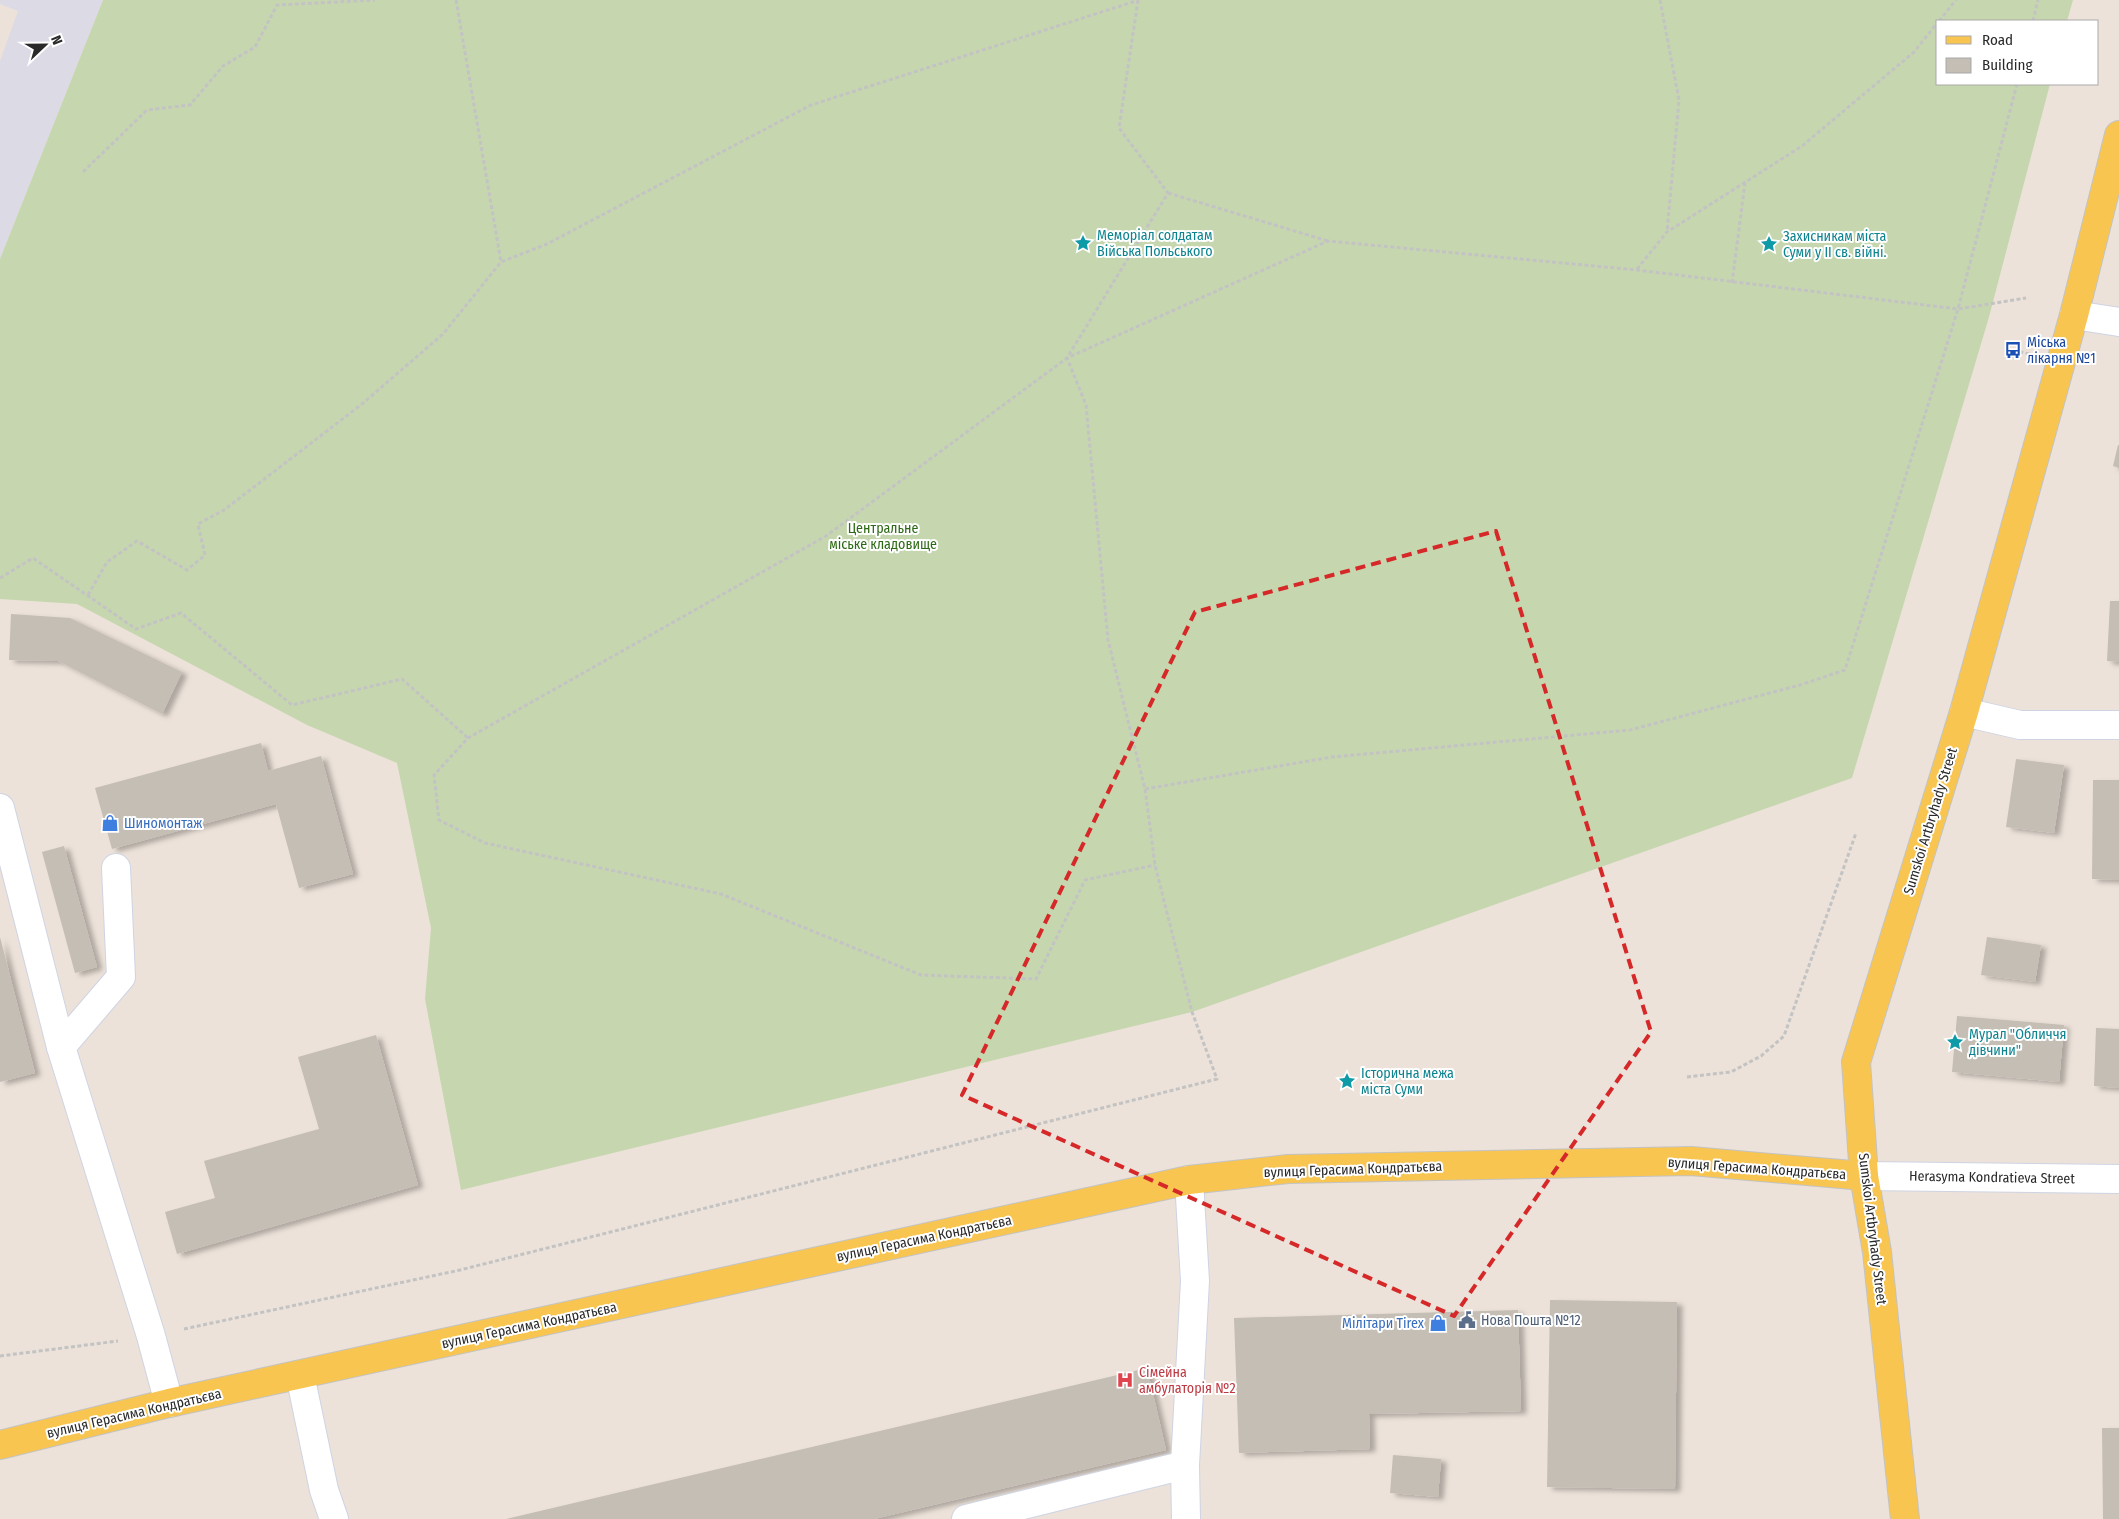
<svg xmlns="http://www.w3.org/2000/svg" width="2119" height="1519" font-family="'Fira Sans Condensed',sans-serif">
	<defs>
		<filter id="shadow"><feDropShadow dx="5.5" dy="3" stdDeviation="2.5" flood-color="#0004"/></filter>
	</defs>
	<rect width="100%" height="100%" fill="#ece2d9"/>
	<polygon fill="#dcdae4" points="0,0 103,0 0,259 0,61 18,11 0,4"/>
	<polygon fill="#c6d7af" points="103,0 2073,0 2067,21 1938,21 1938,84 2050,84 1989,317 1852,778 1192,1012 461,1190 425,999 431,928 397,763 307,725 77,604 0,599 0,259"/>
	<g fill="#c4beb5" filter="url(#shadow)">
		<polygon points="2118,445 2119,445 2119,468 2113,466"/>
		<polygon points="2110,601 2119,601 2119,662 2107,661"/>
		<polygon points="11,614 70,618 182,672 162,714 58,661 9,660"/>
		<polygon points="261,743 268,771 321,756 353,874 299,888 276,804 112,849 95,788"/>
		<polygon points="2016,759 2064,765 2054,833 2006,827"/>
		<polygon points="2093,780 2119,780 2119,880 2092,879"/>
		<polygon points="64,846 97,967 75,973 42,852"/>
		<polygon points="0,937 35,1073 0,1082"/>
		<polygon points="1987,937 2041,945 2035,982 1981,975"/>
		<polygon points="1957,1016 2064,1025 2059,1082 1952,1072"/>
		<polygon points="2096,1028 2119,1029 2119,1088 2094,1086"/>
		<polygon points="376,1035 418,1185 177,1254 165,1212 215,1198 204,1161 319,1129 298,1057"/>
		<polygon points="1550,1300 1677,1302 1675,1489 1547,1487"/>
		<polygon points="1518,1310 1521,1411 1369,1414 1370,1449 1239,1453 1234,1318"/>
		<polygon points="1147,1368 1166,1450 874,1519 506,1519"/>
		<polygon points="2102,1428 2119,1428 2119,1519 2103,1519"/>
		<polygon points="1393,1455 1441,1459 1438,1497 1390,1493"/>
	</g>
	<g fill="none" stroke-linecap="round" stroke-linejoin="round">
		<g stroke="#ced4e3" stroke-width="30">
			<g id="minor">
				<polyline points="2074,315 2119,322"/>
				<polyline points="1964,712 2020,725 2119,725"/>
				<polyline points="0,808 61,1047 151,1336 169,1403"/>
				<polyline points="61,1047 121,977 116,868"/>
				<polyline points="1864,1176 2119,1179"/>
				<polyline points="300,1375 324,1490 334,1519"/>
				<polyline points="966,1519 1185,1465"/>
				<polyline points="1186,1519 1185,1465 1195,1281 1189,1180"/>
			</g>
		</g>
		<g stroke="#c3c3c3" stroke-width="30">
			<g id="major">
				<polyline points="0,1445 169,1403 1189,1180 1288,1169 1691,1161 1864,1176"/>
				<polyline points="1905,1519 1877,1252 1864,1176 1856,1062 1964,712 2074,315 2119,135"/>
			</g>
		</g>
		<g stroke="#c3c3c3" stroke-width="3" stroke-dasharray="4 2.5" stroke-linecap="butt">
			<polyline points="456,0 501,262 547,244 811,105 1139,0"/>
			<polyline points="1138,0 1119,128 1168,193 1067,358 826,536 468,738 434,775 439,820 485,843 721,894 921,975 1036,979 1085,880 1155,865"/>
			<polyline points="1660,0 1679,100 1667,232"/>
			<polyline points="1939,21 1956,0"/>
			<polyline points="2033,21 2038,0"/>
			<polyline points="83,172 147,110 190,105 223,66 255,47 277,5 375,0"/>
			<polyline points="1168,193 1328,241"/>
			<polyline points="1637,269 1667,232 1802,146 1914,52 1938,22"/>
			<polyline points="1732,283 1745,183"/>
			<polyline points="2013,350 2029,354"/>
			<polyline points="0,578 33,558 136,629 181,613 292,705 402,679 468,738"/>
			<polyline points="88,595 107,562 137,541 187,570 205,555 198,524 224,510 362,404 443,334 501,262"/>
			<polyline points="1145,789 1332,757 1630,730 1800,685 1845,670 1958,309 2017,84"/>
			<polyline points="1687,1077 1731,1072 1761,1056 1784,1036 1856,833"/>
			<polyline points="184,1329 460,1270 1217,1079 1192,1012 1155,865 1145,789 1108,640 1086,405 1067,358 1328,241 1637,270 1958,309 2026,298"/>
			<polyline points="0,1356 118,1341"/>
		</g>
		<use href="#minor" stroke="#fff" stroke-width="28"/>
		<use href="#major" stroke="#f9c551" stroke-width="28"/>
	</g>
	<path fill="none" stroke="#d62828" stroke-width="4" stroke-dasharray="10 6" stroke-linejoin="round" d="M1496 531 1651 1032 1454 1316 962 1095 1195 612Z"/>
	<defs>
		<g id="sight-bare" transform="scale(1.35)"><path d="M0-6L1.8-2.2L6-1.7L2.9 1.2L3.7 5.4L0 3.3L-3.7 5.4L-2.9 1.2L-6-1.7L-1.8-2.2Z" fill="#0f9aa8" stroke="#fff" stroke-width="2.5" paint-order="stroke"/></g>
		<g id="bus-bare" transform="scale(1.35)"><path d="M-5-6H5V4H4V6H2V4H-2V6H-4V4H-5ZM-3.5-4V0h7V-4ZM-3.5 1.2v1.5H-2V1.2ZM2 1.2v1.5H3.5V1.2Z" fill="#1a4fb4" stroke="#fff" stroke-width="2.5" paint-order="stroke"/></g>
		<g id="shop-bare" transform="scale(1.35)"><path d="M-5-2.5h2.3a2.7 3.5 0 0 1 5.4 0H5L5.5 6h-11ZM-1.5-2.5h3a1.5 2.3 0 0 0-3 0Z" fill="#3f7fe0" stroke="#fff" stroke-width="2.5" paint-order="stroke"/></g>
		<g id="civic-bare" transform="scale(1.35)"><path d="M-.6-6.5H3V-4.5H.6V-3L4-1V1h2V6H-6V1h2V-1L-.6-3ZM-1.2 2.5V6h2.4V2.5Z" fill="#5c6f8a" stroke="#fff" stroke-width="2.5" paint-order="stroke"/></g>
		<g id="hospital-bare" transform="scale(1.35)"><path d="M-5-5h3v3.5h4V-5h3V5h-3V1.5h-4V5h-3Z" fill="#e0444e" stroke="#fff" stroke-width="2.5" paint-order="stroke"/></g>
	</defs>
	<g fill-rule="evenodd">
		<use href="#sight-bare" x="1083" y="243"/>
		<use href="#sight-bare" x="1769" y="244"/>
		<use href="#bus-bare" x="2013" y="350"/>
		<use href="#shop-bare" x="110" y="823"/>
		<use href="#sight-bare" x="1955" y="1042"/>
		<use href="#sight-bare" x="1347" y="1081"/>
		<use href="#civic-bare" x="1467" y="1320"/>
		<use href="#shop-bare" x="1438" y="1323"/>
		<use href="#hospital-bare" x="1125" y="1380"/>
	</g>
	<g text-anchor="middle" stroke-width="4" stroke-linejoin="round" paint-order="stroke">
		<g font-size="14" fill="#0d838f" stroke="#fff" text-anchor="start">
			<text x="1097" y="240">Меморіал солдатам<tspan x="1097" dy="16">Війська Польського</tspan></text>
			<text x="1783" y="241">Захисникам міста<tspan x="1783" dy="16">Суми у ІІ св. війні.</tspan></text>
			<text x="1969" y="1039">Мурал "Обличчя<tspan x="1969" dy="16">дівчини"</tspan></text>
			<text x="1361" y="1078">Історична межа<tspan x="1361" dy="16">міста Суми</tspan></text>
		</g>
		<g font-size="14" fill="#164399" stroke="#fff" text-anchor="start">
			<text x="2027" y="347">Міська<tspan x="2027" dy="16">лікарня №1</tspan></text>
		</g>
		<g font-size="14" fill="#2d6915" stroke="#fff">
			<text x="883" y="533">Центральне<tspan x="883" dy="16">міське кладовище</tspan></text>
		</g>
		<g font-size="14" fill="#292929" stroke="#fff">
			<text transform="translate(1930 821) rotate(-73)" y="5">Sumskoi Artbryhady Street</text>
			<text transform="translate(1757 1168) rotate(4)" y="5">вулиця Герасима Кондратьєва</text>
			<text transform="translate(1353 1169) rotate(-2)" y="5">вулиця Герасима Кондратьєва</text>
			<text transform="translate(1992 1177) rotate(1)" y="5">Herasyma Kondratieva Street</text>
			<text transform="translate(1873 1229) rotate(83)" y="5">Sumskoi Artbryhady Street</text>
			<text transform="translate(924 1238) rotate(-12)" y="5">вулиця Герасима Кондратьєва</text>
			<text transform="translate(529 1325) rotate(-12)" y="5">вулиця Герасима Кондратьєва</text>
			<text transform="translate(134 1413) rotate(-13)" y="5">вулиця Герасима Кондратьєва</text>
		</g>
		<g font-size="14" fill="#366cbe" stroke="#fff" text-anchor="start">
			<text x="124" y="828">Шиномонтаж</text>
			<text x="1424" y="1328" text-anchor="end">Мілітари Tirex</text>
		</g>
		<g font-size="14" fill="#4e5e75" stroke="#fff" text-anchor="start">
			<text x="1481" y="1325">Нова Пошта №12</text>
		</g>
		<g font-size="14" fill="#be3a42" stroke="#fff" text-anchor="start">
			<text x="1139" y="1377">Сімейна<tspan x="1139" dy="16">амбулаторія №2</tspan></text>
		</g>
	</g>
	<rect x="1936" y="20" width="162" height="65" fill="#ffffff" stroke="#a9a9a9"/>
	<rect x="1946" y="36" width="25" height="8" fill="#f9c551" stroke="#a9a9a9"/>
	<text x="1982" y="45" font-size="15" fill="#292929">Road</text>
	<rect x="1946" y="58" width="25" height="15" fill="#c4beb5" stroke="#a9a9a9"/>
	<text x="1982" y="70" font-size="15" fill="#292929">Building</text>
	<g transform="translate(45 45) rotate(68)" stroke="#ffffff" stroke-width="4" paint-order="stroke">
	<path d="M0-4L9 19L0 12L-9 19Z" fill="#292929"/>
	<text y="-8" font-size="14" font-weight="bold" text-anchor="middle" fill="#292929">N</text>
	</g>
</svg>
